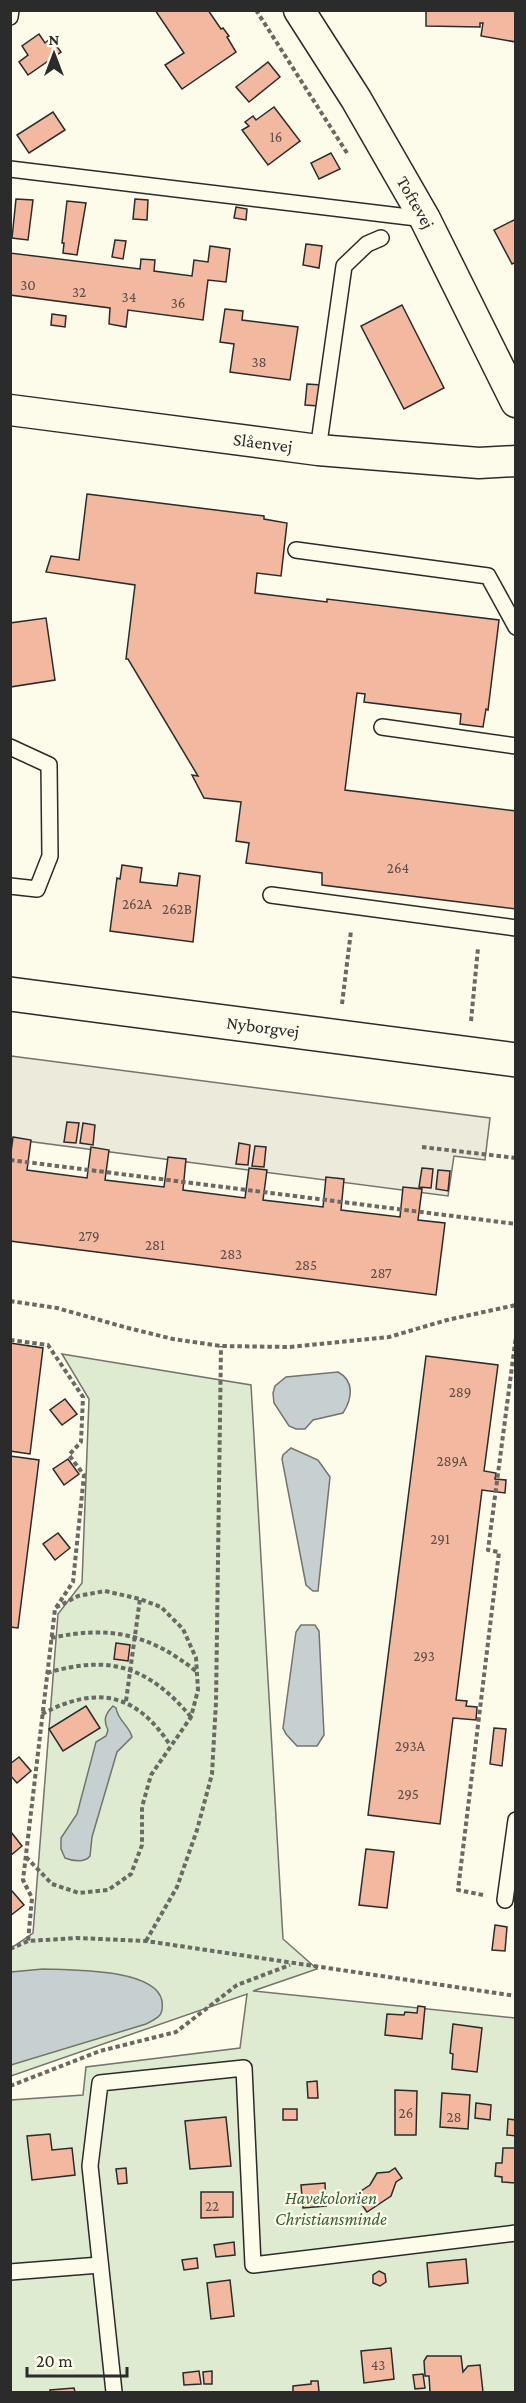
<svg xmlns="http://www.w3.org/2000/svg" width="526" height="2403" font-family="'Crimson Pro',serif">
	<rect width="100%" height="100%" fill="#fdfbea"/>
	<polygon fill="#deebd1" stroke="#74746e" stroke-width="1.5" points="62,1354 251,1385 283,1939 317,1969 253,1991 515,2018 515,2392 11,2392 11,2100 83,2095 86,2067 240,2048 247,1994 11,2076 10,1949 33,1933 58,1614 82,1583 89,1399"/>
	<polygon fill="#eceadb" stroke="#74746e" stroke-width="1.5" points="11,1056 490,1118 485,1160 454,1156 448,1196 11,1139"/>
	<g fill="#c7d0d0" stroke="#74746e" stroke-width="1.5">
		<path d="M338 1372C355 1381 352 1399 343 1413L313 1420 305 1429H296L289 1426 274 1403 273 1393 275 1386 286 1377Z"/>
		<polygon points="291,1448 318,1460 330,1477 318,1591 313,1591 306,1585 282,1459 283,1455"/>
		<polygon points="301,1625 315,1625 319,1631 324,1735 317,1746 297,1746 286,1734 283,1728 296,1632"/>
		<path d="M113 1706 116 1708C118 1721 129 1725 132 1737L117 1752 92 1837 90 1856C85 1863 72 1861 65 1858L61 1849V1838L77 1814 96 1742 106 1736 108 1730C103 1720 105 1714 113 1706Z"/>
		<path d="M43 1969C68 1970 156 1968 162 2001 164 2016 158 2018 146 2024L11 2065V1972Z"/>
	</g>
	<g fill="#f2b8a0" stroke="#2b2b2b" stroke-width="1.5">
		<polygon points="155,10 208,10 221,29 223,28 229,36 227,37 236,52 182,89 165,65 184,53"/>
		<polygon points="426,10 516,10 516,42 481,36 483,23 480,23 480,27 426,26"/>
		<polygon points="39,34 45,43 51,38 61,52 28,75 19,62 28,55 22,46"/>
		<polygon points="268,62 280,77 249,102 236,87"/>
		<polygon points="274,107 300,141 268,165 242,130 249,126 245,122 253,116 256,120"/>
		<polygon points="53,112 65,130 29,153 17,135"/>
		<polygon points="331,153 340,169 319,179 311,163"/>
		<polygon points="16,199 33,200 28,240 12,238"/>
		<polygon points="135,199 148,200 147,220 133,219"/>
		<polygon points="67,201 86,203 77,255 63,253 64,243 62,243"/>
		<polygon points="236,207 247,209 246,220 234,218"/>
		<polygon points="516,219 516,262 512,264 494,230"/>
		<polygon points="115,240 126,241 123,259 112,257"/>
		<polygon points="306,244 322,246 319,268 303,265"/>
		<polygon points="210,246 230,249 226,282 208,280 203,320 128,310 126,327 109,324 110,308 10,295 10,253 140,269 141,259 155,260 154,271 192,276 194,260 208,262"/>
		<polygon points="402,305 444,388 404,409 361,326"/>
		<polygon points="225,309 243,311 242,320 298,327 290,380 230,372 234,344 220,342"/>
		<polygon points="52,314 66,316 65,327 51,325"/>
		<polygon points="307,384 321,385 319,406 305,405"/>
		<polygon points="87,494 264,516 264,519 287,523 281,576 257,573 255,593 327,602 327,599 499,620 488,710 486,709 483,727 460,724 461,714 364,702 365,694 357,693 345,790 516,811 516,909 322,885 322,873 246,863 249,843 236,841 241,802 204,798 192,775 198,776 128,659 126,659 135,585 46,572 51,556 79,560"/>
		<polygon points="46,618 55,680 10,687 10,623"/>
		<polygon points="122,865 142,868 140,882 177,886 179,873 200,876 193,942 110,931 117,878 120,879"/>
		<polygon points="67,1122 79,1123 76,1143 64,1142"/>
		<polygon points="83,1123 95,1125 93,1145 80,1143"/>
		<polygon points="13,1137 31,1140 27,1170 87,1178 91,1147 109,1150 105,1180 164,1187 168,1157 186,1159 183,1190 245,1198 249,1168 267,1170 263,1200 323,1207 326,1177 344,1179 341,1210 400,1217 403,1187 422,1189 418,1220 445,1223 436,1295 10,1241 10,1160"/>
		<polygon points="239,1143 250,1145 248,1165 236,1164"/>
		<polygon points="255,1146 266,1147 264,1167 252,1166"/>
		<polygon points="422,1168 433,1169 431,1188 419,1187"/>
		<polygon points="438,1170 450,1171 448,1191 436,1189"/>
		<polygon points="10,1343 43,1348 30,1454 10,1451"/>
		<polygon points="426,1356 498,1365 484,1471 496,1473 495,1479 506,1480 505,1493 482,1490 456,1700 467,1701 466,1706 477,1707 476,1720 453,1718 440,1824 368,1815"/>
		<polygon points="65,1399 77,1414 62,1425 50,1410"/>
		<polygon points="10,1456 39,1460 18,1628 10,1627"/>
		<polygon points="68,1459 79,1474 64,1485 53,1469"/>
		<polygon points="58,1533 70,1548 55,1560 43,1544"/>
		<polygon points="116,1643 130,1645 128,1661 114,1659"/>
		<polygon points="86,1706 100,1728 63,1751 49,1729"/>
		<polygon points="494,1728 506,1729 502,1766 490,1764"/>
		<polygon points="19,1757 31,1771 17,1783 10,1775 10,1764"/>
		<polygon points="11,1832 22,1846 10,1856 10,1832"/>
		<polygon points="366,1849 394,1852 387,1908 359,1905"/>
		<polygon points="12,1891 24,1905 10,1916 10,1892"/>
		<polygon points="495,1925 507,1927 505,1951 492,1950"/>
		<polygon points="418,2006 425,2007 422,2039 385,2035 387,2014 404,2015 405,2012 417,2013"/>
		<polygon points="453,2024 482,2028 477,2072 452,2069 453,2054 450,2053"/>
		<polygon points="317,2081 318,2098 308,2098 307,2082"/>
		<polygon points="395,2090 417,2091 416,2135 395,2135"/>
		<polygon points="442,2093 470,2095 468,2129 440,2127"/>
		<polygon points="476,2103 491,2105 490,2120 475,2118"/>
		<rect x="283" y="2109" width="14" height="11"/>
		<polygon points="226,2117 231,2166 190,2169 185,2121"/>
		<polygon points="508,2119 516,2120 516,2136 507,2135"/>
		<polygon points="50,2134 52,2150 72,2148 75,2175 32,2180 27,2136"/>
		<polygon points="503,2148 516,2148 516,2183 502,2182 502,2177 495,2176 496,2163 502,2163"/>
		<polygon points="126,2168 127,2183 118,2184 116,2169"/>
		<polygon points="395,2168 402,2178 396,2182 391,2196 367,2212 355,2195 370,2185 377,2173 389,2172"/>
		<polygon points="325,2183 326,2206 303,2208 301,2185"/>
		<polygon points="201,2192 233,2192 233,2217 201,2218"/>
		<polygon points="234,2242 235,2255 216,2257 214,2245"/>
		<polygon points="197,2258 198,2268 184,2270 182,2260"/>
		<polygon points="466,2259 468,2283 429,2287 427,2263"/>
		<polygon points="379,2271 385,2274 386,2282 380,2286 373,2283 373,2275"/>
		<polygon points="230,2280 234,2316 211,2319 207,2283"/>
		<polygon points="391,2348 394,2379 364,2383 361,2351"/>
		<polygon points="427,2356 461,2356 463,2372 468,2366 480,2365 483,2392 430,2392 429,2376 425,2376 424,2361"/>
		<polygon points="199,2371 201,2384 184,2385 183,2373"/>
		<polygon points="212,2371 212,2384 204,2384 203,2372"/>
		<polygon points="423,2374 425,2388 415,2389 413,2375"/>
		<polygon points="311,2381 318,2381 319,2392 293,2392 293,2386 311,2384"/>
		<polygon points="74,2388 75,2392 50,2392 50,2390"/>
	</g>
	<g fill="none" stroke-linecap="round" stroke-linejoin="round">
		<g stroke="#2b2b2b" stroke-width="18">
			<g id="service">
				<polyline points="10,17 11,10"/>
				<polyline points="10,169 425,219"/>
				<polyline points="318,450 344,266 367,244 381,238"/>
				<polyline points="296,550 488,576 516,627"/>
				<polyline points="382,727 516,746"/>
				<polyline points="10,747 49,765 50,856 37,889 10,886"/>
				<polyline points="271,895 516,928"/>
				<polyline points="505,1900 516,1820"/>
				<polyline points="10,2272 100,2265"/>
				<polyline points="114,2392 90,2166 100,2083 244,2068 253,2265 516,2233"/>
			</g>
		</g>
		<g stroke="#2b2b2b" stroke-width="33">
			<g id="minor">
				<path id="s1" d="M299 10 356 99 425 219 516 402"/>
				<path id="s2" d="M10 410 318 450 479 463 516 461"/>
			</g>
		</g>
		<g stroke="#2b2b2b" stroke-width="36">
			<g id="tertiary">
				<path id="s3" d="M10 994 516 1060"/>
			</g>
		</g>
		<g stroke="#6a6964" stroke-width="4" stroke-dasharray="4.5 3" stroke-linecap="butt">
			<polyline points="256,10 347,153"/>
			<polyline points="342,1004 351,931"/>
			<polyline points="471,1021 478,948"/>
			<polyline points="422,1147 516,1158"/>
			<polyline points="10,1160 516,1224"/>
			<polyline points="10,1301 57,1308 128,1328 173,1339 221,1346 289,1347 389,1337 447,1320 516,1305"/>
			<polyline points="10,1340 48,1345 83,1397 81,1442 69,1455 84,1475 73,1582 55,1609 23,1880 32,1898 28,1941"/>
			<path d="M51 1638C110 1625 150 1634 197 1672"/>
			<path d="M47 1673C110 1654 149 1667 191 1717"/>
			<polyline points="126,1701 140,1599"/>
			<path d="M42 1714C97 1685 136 1693 170 1745"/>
			<polyline points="26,1857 52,1884 79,1893 108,1890 131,1874 142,1845 142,1807 151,1775 191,1717 198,1690 196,1658 183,1629 161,1607 140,1599 105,1591 78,1596 55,1608"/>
			<polyline points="483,1895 458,1890 499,1552 488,1550 516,1336"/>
			<polyline points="146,1941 177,1887 197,1830 212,1774 216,1702 221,1346"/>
			<polyline points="10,1949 28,1941 77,1938 146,1941 516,1996"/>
			<polyline points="10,2086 100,2051 176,2032 237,1985 290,1965"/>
		</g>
		<use href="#service" stroke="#fdfbea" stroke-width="15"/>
		<use href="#minor" stroke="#fdfbea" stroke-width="30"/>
		<use href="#tertiary" stroke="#fdfbea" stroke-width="33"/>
	</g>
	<g text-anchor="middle" stroke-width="4.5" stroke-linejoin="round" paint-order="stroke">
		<g font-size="15" fill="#5d4e48">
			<text x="276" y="142">16</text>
			<text x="28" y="290">30</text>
			<text x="79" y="297">32</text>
			<text x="129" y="302">34</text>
			<text x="178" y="308">36</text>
			<text x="259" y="367">38</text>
			<text x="398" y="873">264</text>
			<text x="137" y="909">262A</text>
			<text x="177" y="914">262B</text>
			<text x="89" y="1241">279</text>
			<text x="155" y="1250">281</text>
			<text x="231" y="1259">283</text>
			<text x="306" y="1270">285</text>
			<text x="381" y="1278">287</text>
			<text x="460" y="1397">289</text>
			<text x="452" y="1466">289A</text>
			<text x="440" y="1544">291</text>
			<text x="424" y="1661">293</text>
			<text x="410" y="1751">293A</text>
			<text x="408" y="1799">295</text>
			<text x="406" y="2118">26</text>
			<text x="454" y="2122">28</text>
			<text x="212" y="2211">22</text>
			<text x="378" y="2370">43</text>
		</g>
		<g font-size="18" fill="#2b2b2b" stroke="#fdfbea">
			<text dy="6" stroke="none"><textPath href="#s1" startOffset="225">Toftevej</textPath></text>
			<text dy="6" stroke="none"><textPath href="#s2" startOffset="255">Slåenvej</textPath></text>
			<text dy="6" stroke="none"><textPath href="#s3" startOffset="255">Nyborgvej</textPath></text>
		</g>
		<g font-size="18" font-style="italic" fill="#34623c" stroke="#fdfbea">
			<text x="331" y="2204">Havekolonien<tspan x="331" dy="21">Christiansminde</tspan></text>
		</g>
	</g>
	<rect width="526" height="2403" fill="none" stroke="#2b2b2b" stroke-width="24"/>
	<g transform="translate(54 54)" stroke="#fdfbea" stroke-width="4.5" paint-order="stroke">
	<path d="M0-4.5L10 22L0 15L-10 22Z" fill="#2b2b2b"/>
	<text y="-9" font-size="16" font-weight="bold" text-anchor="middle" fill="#2b2b2b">N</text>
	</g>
	<path d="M27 2367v9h100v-9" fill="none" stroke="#2b2b2b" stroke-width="3"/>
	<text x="36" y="2367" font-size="18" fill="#2b2b2b" stroke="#fdfbea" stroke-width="4.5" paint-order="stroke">20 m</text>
</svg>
